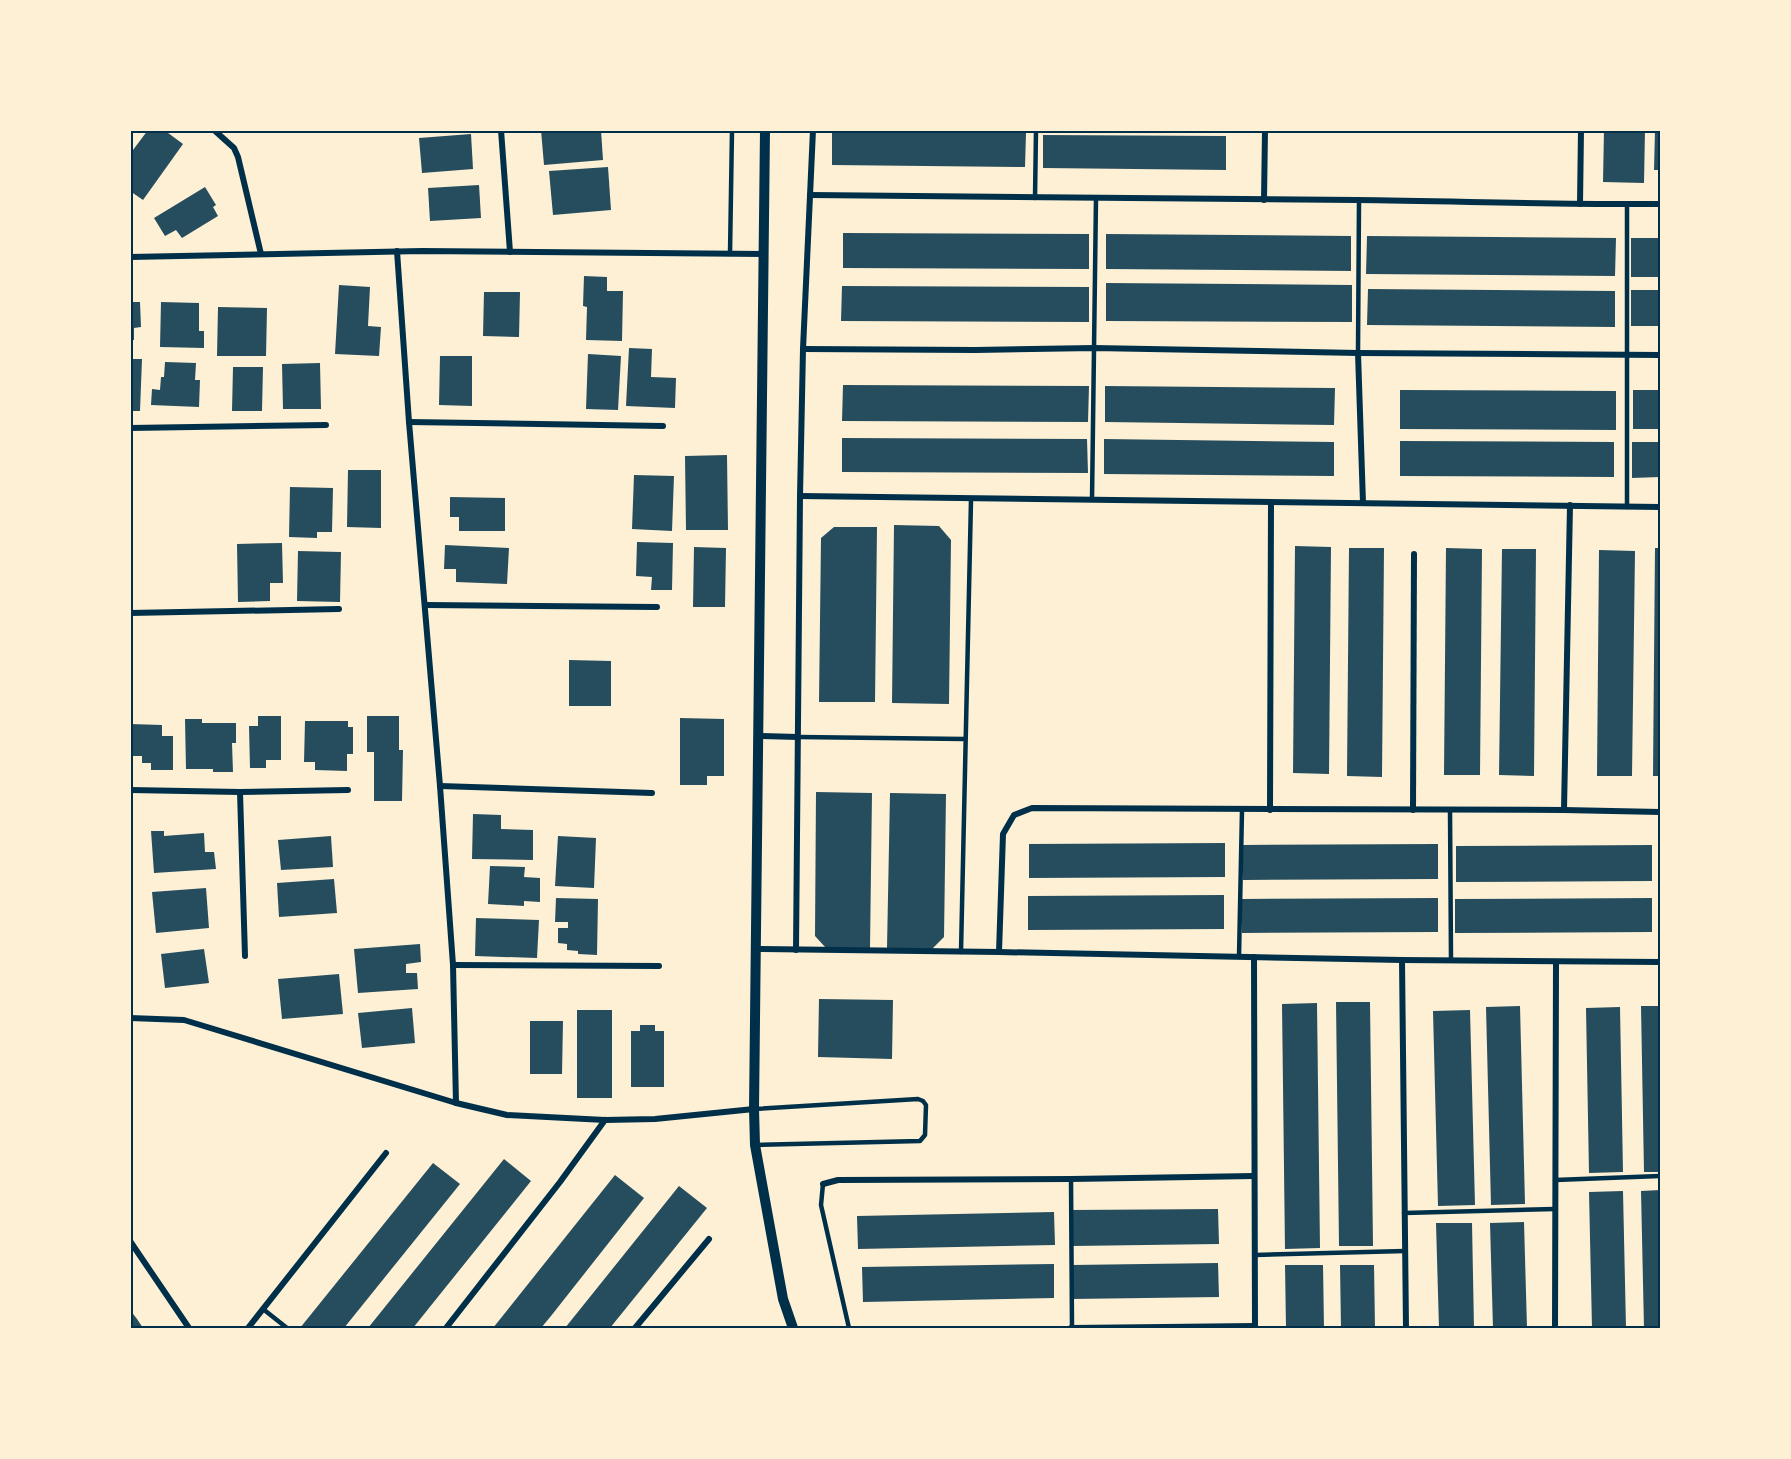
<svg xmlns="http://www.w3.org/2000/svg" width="1791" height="1459" font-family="'Roboto Condensed',sans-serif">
	<rect width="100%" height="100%" fill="#fdf0d5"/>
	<g fill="#264d5e">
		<polygon points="148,130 164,130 183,144 143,200 130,191 130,154"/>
		<polygon points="541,130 601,130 603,160 544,165"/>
		<polygon points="1604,130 1645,130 1644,183 1603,182"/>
		<polygon points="1655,130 1660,130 1660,170 1654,170"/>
		<polygon points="832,131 1026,133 1025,167 832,165"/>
		<polygon points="471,134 473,169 422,173 419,138"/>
		<polygon points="1043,135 1226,136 1226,170 1043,168"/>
		<polygon points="608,167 611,210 553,215 549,171"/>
		<polygon points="479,185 481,218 430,221 428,188"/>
		<polygon points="205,187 216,205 213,207 218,216 182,238 176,230 165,236 154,218"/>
		<polygon points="843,233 1089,234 1089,269 843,268"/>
		<polygon points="1106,234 1351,236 1351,271 1106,269"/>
		<polygon points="1367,236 1616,238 1615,276 1366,274"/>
		<rect x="1631" y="238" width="29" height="39"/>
		<polygon points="584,276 607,277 607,291 623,291 622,341 586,340 587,307 583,306"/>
		<polygon points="1106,283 1352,285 1352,322 1106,321"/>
		<polygon points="339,285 370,287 368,326 381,327 379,356 335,354"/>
		<polygon points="842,286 1089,287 1089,322 841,321"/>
		<polygon points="1368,289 1615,291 1615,327 1367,325"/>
		<rect x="1631" y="290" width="29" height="36"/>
		<polygon points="484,292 520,292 519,337 483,336"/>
		<polygon points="130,302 140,302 141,327 134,328 134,340 130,340"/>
		<polygon points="161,302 199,303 199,331 204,331 204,348 160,347"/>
		<polygon points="218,307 267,308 266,356 217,356"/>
		<polygon points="629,348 652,349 651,377 676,378 675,408 626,406"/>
		<polygon points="588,354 621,356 618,410 586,409"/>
		<polygon points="440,356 472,356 472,406 439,405"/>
		<polygon points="130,359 142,359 140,411 130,411"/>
		<polygon points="165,362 196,363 195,380 200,380 199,407 151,405 152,389 160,390 161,377 164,377"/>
		<polygon points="320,363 321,409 283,409 282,364"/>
		<polygon points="233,367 263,367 262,411 232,411"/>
		<polygon points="843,385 1089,386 1088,422 842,421"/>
		<polygon points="1105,386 1335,388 1334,425 1105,422"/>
		<polygon points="1400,390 1616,391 1616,430 1400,429"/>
		<rect x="1633" y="390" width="27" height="39"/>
		<polygon points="842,438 1087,439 1088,473 842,472"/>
		<polygon points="1104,439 1334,442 1334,476 1104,474"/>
		<polygon points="1400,441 1614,442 1614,477 1400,476"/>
		<polygon points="1632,442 1660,442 1660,477 1632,478"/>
		<polygon points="727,455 728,530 686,530 685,456"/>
		<polygon points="348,470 381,470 381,528 347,527"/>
		<polygon points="634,475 674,476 672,531 632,529"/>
		<polygon points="290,487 333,488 332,532 317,532 317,538 289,537"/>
		<polygon points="450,497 505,498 505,531 459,531 459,517 450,517"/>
		<polygon points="894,525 939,526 951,540 949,704 892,703"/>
		<polygon points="834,527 877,527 875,702 819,702 821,538"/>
		<polygon points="637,542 673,543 672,590 651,590 652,577 636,576"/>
		<polygon points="282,543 283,583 270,583 270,601 238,602 237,544"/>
		<polygon points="445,545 509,548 507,584 456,582 456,569 444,569"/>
		<polygon points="1295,546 1331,547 1329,774 1293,773"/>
		<polygon points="694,547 726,548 725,607 693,607"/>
		<polygon points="1349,548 1384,548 1382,777 1347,776"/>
		<polygon points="1446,548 1482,549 1480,775 1444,775"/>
		<polygon points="1655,548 1660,548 1660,776 1653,776"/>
		<polygon points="1502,549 1536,549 1534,776 1499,775"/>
		<polygon points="1599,550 1635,551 1632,776 1597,776"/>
		<polygon points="298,551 341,552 340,602 297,601"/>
		<polygon points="569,660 611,661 611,706 569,706"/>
		<polygon points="258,716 281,716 281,760 266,760 266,768 250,768 249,726 258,726"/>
		<polygon points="367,716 399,716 399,750 403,750 402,801 374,801 374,752 367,752"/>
		<polygon points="680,718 724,719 724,776 707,776 707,785 680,785"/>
		<polygon points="185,719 202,719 202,723 236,723 236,743 232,743 233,772 213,772 213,769 186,769"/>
		<polygon points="305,721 348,721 348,727 353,727 353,754 347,754 347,771 315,770 315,762 304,762"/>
		<polygon points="130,724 162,725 162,736 173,736 173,770 151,770 151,763 142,763 142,756 130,756"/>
		<polygon points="816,792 872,793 870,948 826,948 815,936"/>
		<polygon points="890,793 946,794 944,937 932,949 887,948"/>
		<polygon points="473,814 501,815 501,829 533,830 533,860 472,859"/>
		<polygon points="151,831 164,831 164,836 204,833 205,852 214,852 216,869 154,873"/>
		<polygon points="331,836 333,867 281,870 278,840"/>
		<polygon points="558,836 596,838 594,888 555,886"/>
		<polygon points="1225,843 1225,877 1029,878 1029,844"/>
		<polygon points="1438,844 1438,879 1243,880 1243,845"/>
		<polygon points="1652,845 1652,881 1456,882 1456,846"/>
		<polygon points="490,866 525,867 524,877 540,878 540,902 524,901 524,906 488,904"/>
		<polygon points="334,879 337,913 279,917 277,883"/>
		<polygon points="206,888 209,928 156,933 152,892"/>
		<polygon points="1224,895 1224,929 1028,930 1028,896"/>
		<polygon points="556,898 598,899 597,955 578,954 578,951 567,950 567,944 558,943 558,928 568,928 568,922 555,922"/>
		<polygon points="1438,898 1438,932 1242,933 1242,899"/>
		<polygon points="1652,898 1652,932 1455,933 1455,899"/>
		<polygon points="476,918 539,920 537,958 475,956"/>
		<polygon points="420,944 421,962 406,964 406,973 417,973 418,989 358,993 354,949"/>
		<polygon points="204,949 209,983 165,988 161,954"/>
		<polygon points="339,974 343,1014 282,1019 278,979"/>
		<polygon points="819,999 893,1000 892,1059 818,1057"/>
		<polygon points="1336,1002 1370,1002 1373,1246 1339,1246"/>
		<polygon points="1317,1003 1320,1248 1285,1249 1282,1004"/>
		<polygon points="1520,1006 1525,1204 1491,1205 1486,1007"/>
		<polygon points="1641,1006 1660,1006 1660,1172 1644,1172"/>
		<polygon points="1620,1007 1623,1172 1589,1173 1586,1008"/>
		<polygon points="412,1008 415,1043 362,1048 358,1013"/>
		<rect x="577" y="1010" width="35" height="88"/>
		<polygon points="1470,1010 1475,1205 1438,1206 1433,1011"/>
		<polygon points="530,1021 563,1021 562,1074 530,1074"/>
		<polygon points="640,1025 655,1025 655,1031 664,1031 664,1087 631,1087 631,1031 640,1031"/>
		<polygon points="504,1159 531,1181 429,1308 413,1328 368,1328"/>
		<polygon points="433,1163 460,1184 344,1328 300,1328"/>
		<polygon points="615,1175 644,1198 551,1316 541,1328 493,1328"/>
		<polygon points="679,1186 707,1208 610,1328 565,1328"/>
		<polygon points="1660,1190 1660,1328 1644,1328 1641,1191"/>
		<polygon points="1623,1191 1626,1328 1592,1328 1589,1192"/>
		<polygon points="1218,1209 1219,1244 1072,1246 1071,1210"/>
		<polygon points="1054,1212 1055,1245 858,1249 857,1216"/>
		<polygon points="1524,1222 1527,1328 1493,1328 1490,1223"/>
		<polygon points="1436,1223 1472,1223 1474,1328 1439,1328"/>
		<polygon points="1218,1263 1219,1297 1072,1299 1072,1265"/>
		<polygon points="1054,1264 1054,1298 863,1302 862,1267"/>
		<polygon points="1285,1265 1323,1265 1324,1328 1286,1328"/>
		<polygon points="1340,1265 1374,1265 1375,1328 1341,1328"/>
		<polygon points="130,1310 137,1319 143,1328 130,1328"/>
	</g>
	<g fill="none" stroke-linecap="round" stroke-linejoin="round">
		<g stroke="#003049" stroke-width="4.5">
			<polyline points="1035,198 1036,130"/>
			<polyline points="1627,204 1627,507"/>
			<polyline points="730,254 732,130"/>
			<polyline points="1358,353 1359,200"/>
			<polyline points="1092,500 1096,198"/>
			<polyline points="798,737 965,739"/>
			<polyline points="1450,810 1451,960"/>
			<polyline points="961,952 971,500"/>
			<polyline points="1239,957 1242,810"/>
			<polyline points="754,1109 918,1099 923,1101 926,1105 925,1135 920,1141 755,1145"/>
			<polyline points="1071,1179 1072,1328"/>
			<polyline points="1555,1180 1660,1176"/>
			<polyline points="823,1184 821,1205 849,1328"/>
			<polyline points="1404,1213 1555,1209"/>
			<polyline points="1255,1255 1405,1251"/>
			<polyline points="263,1309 287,1328"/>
		</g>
		<g stroke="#003049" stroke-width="6">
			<polyline points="214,130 234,148 238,157 261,254"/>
			<polyline points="501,130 510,252"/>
			<path d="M810 195C992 198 1174 199 1356 200 1457 201 1559 205 1660 204"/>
			<polyline points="1264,200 1265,130"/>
			<polyline points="1580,204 1581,130"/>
			<polyline points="397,251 409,422 440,786 453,965 456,1103"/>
			<polyline points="130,257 422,251 763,254"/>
			<polyline points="803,349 975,350 1094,348 1358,353 1660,355"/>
			<polyline points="1358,353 1363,503"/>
			<polyline points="409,422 663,426"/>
			<polyline points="130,428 326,425"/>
			<polyline points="800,496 1660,507"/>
			<polyline points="425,605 657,607"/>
			<polyline points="130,613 339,609"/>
			<polyline points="759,736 798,737"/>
			<polyline points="440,786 652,793"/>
			<polyline points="130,790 240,792 348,790"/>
			<polyline points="240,792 245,956"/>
			<polyline points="1270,810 1271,503"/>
			<polyline points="1413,810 1414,554"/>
			<polyline points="1564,810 1570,505"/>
			<polyline points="755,949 999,952 1402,960 1660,962"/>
			<polyline points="796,950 800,496 803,349 813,130"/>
			<polyline points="999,952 1003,834 1014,815 1032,808 1564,810 1660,812"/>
			<polyline points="1254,957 1255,1328"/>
			<polyline points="1402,960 1406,1328"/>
			<polyline points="453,965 659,966"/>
			<polyline points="130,1018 184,1020 456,1103 507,1115 605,1120 655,1119 754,1109"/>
			<polyline points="823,1184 838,1180 1071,1179 1254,1176"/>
			<polyline points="130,1241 189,1328"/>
			<polyline points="248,1328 386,1153"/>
			<polyline points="446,1328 560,1182 605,1120"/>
			<polyline points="635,1328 709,1239"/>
			<polyline points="1071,1328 1255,1326"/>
			<polyline points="1555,1328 1556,962"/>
		</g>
		<polyline stroke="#003049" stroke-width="10" points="765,130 754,1109 755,1145 783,1299 793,1328"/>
	</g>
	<rect width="1791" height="1459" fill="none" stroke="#fdf0d5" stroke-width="264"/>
	<rect x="132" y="132" width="1527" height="1195" fill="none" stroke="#003049" stroke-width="2"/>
</svg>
